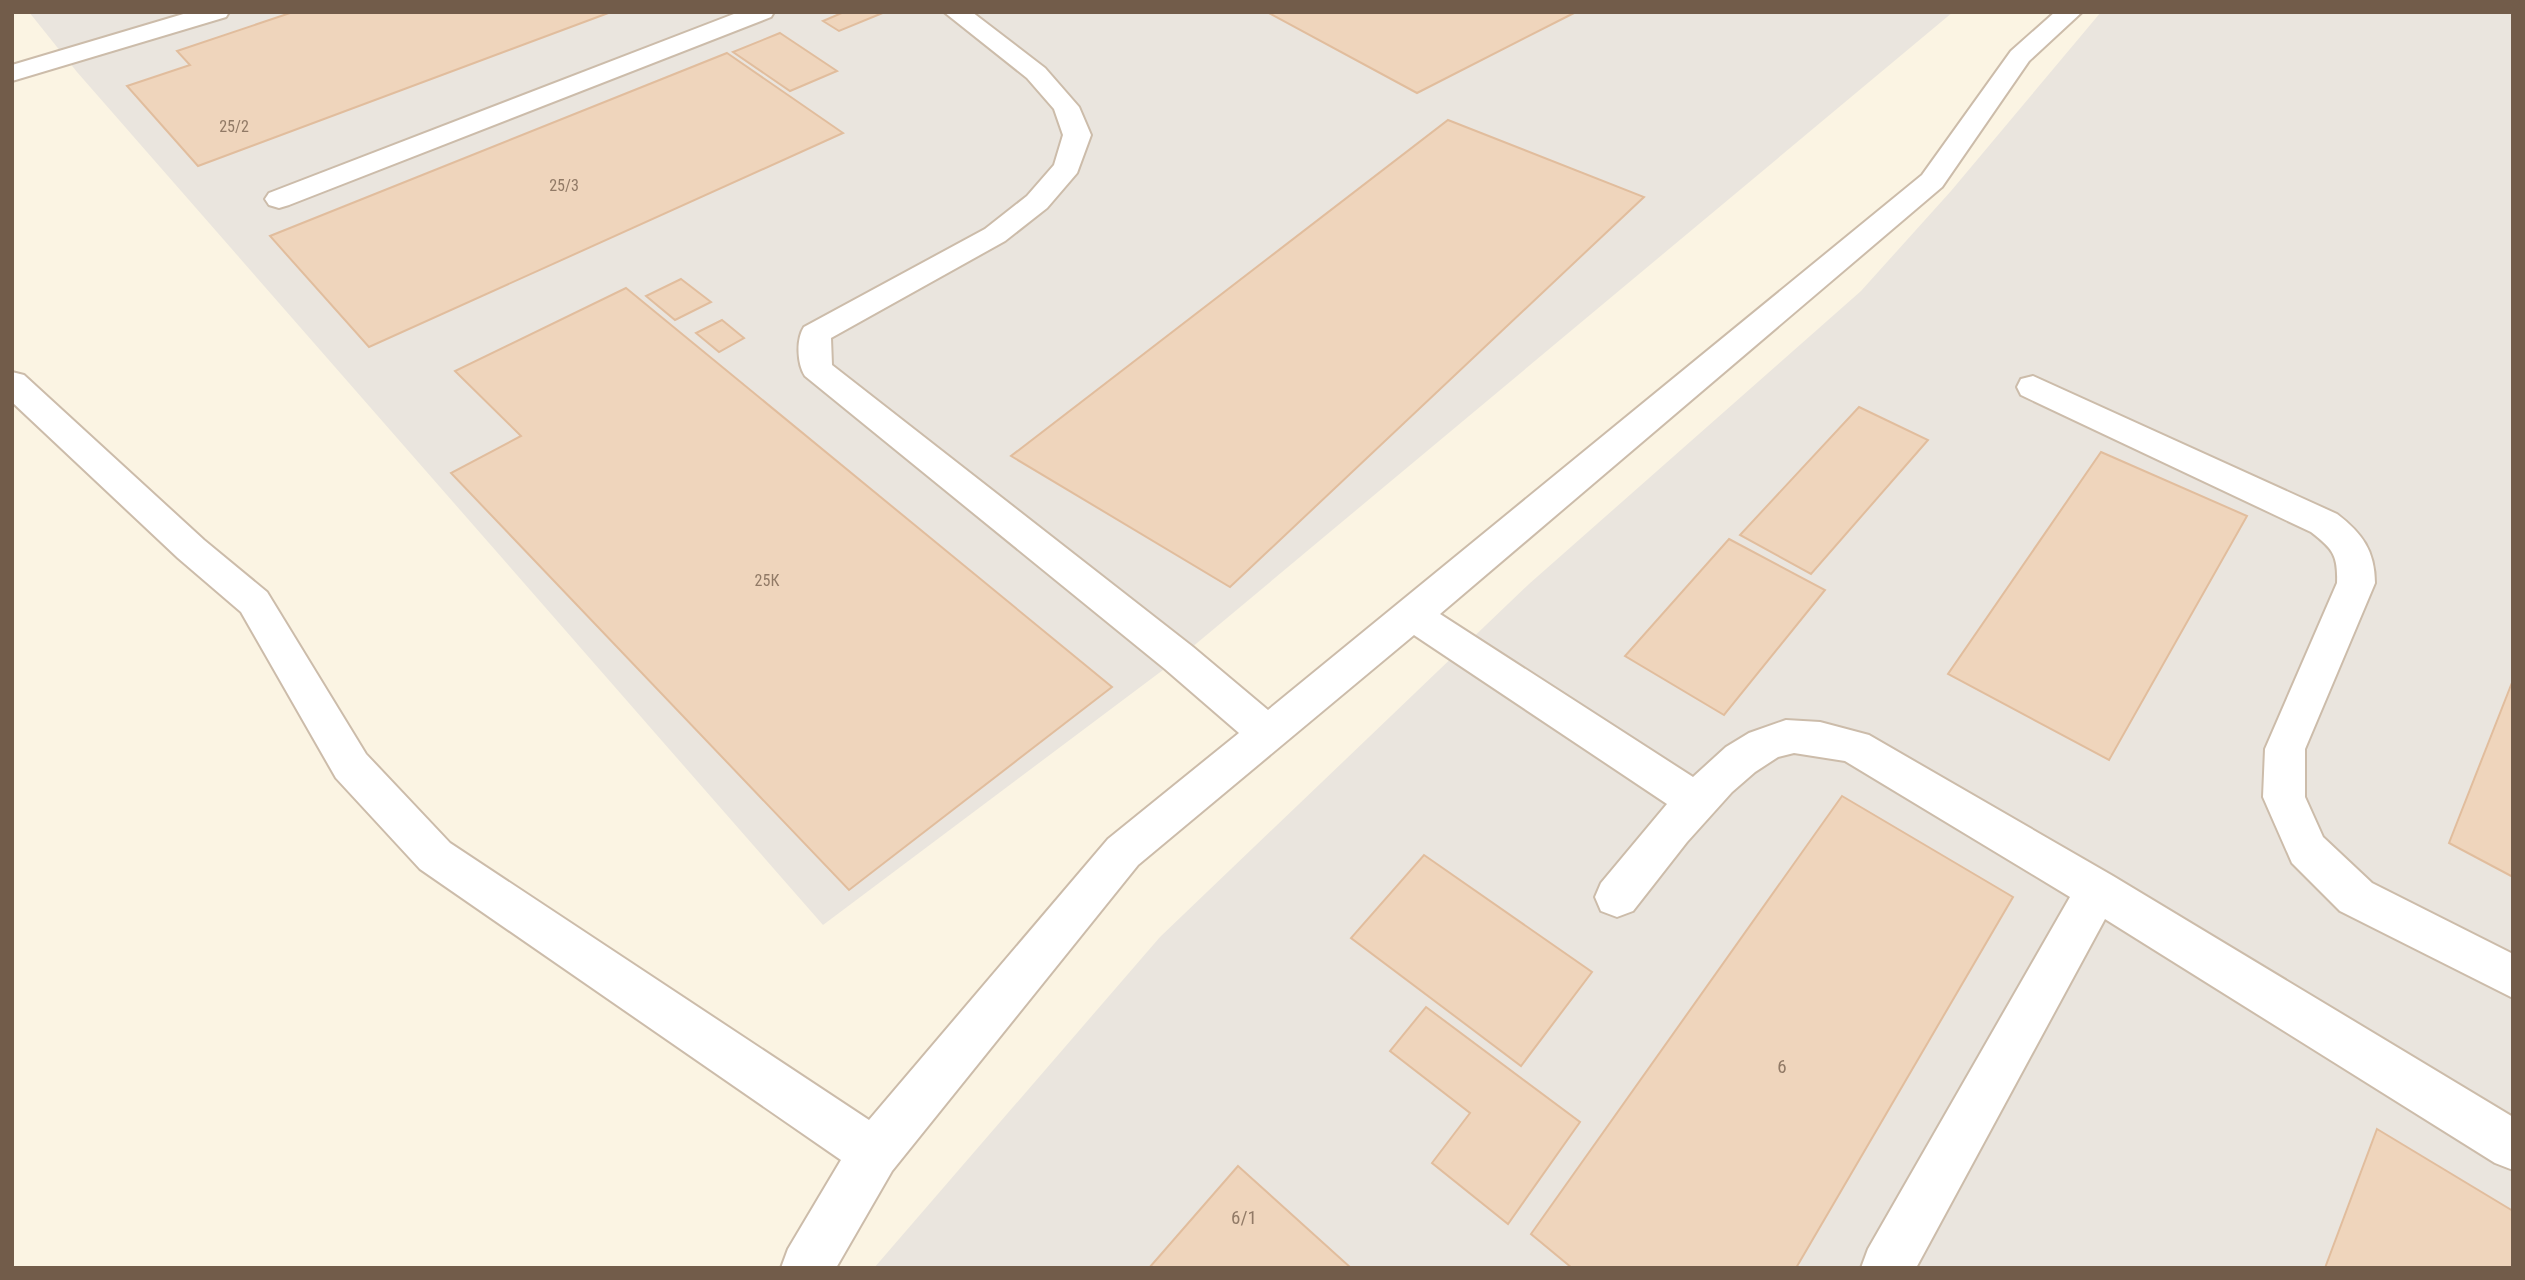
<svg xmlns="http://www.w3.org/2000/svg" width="2525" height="1280" font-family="'Roboto Condensed',sans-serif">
	<rect width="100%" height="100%" fill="#fbf4e3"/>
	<g fill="#eae5de">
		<polygon points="29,12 1953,12 1179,658 823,925 77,72"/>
		<polygon points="2101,12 2513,12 2513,1268 874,1268 1160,937 1529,584 1861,291 1951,191"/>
	</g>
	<g fill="#efd5bc" stroke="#e1bd9d" stroke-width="2">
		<polygon points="293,12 611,12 198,166 127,86 190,65 177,51"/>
		<polygon points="844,12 885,12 839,31 823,21"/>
		<polygon points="1267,12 1576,12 1417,93"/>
		<polygon points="780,33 837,71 790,91 733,52"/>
		<polygon points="727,53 843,133 369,347 270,236"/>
		<polygon points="1448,120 1644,197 1230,587 1011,456"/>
		<polygon points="681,279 711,302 675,320 646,296"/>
		<polygon points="626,288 1112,687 849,890 451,473 521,436 455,371"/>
		<polygon points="722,320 744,338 719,352 696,333"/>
		<polygon points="1859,407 1928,440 1811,574 1740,535"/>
		<polygon points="2101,452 2247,516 2109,760 1948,674"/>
		<polygon points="1729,539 1825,590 1724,715 1625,656"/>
		<polygon points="2513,680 2513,877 2449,843"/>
		<polygon points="1842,796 2013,897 1796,1268 1572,1268 1531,1234"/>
		<polygon points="1424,855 1592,972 1521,1066 1351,938"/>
		<polygon points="1426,1007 1580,1122 1508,1224 1432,1163 1470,1113 1390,1051"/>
		<polygon points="2377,1129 2513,1211 2513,1268 2325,1268"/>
		<polygon points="1238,1166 1351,1268 1149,1268"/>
	</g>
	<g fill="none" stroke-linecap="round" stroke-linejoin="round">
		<g stroke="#ccbcaa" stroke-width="4">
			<g id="minor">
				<polygon points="190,12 229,12 226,17 12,81 12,65"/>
				<polygon points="739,12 774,12 771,17 289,205 279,208 269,205 265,199 269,193"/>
				<path d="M944 12H972L1045 68 1079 107 1091 135 1077 173 1047 208 1005 241 831 338 832 365 1193 647 1268 710 1922 175 2011 51 2055 12H2082L2029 61 1942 187 1440 614 1693 777 1726 747 1749 733 1786 720 1820 722 1869 735 2113 876 2513 1117V1170L2495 1163 2105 919 1916 1268H1861L1868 1249 2070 897 1845 761 1794 753 1778 757 1755 772 1732 792 1687 842 1633 911 1617 917 1601 911 1595 897 1601 883 1667 804 1414 635 1138 865 892 1171 836 1268H781L788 1249 841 1160 420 869 336 778 241 612 178 558 12 402V372L24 375 204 540 267 592 366 754 450 843 869 1120 1108 839 1239 733 1165 669 805 376C797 364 796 339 804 327L985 229 1027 196 1054 165 1063 135 1054 109 1027 78Z"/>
				<path d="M2033 376 2337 514C2362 533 2375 551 2375 583L2305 749V797L2323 837 2372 883 2513 954V998L2340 911 2292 863 2263 797 2265 749 2337 583C2338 555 2333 549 2311 532L2021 395 2017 387 2021 379Z"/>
			</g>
		</g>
		<use href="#minor" fill="#fff" fill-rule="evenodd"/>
	</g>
	<g text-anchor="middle" stroke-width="5" stroke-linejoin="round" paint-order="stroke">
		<g font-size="16" fill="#917a66">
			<text x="234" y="132">25/2</text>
			<text x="564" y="191">25/3</text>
			<text x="767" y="586">25К</text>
		</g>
		<g font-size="19" fill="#917a66">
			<text x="1782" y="1073">6</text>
			<text x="1244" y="1224">6/1</text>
		</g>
	</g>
	<rect width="2525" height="1280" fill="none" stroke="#725c4a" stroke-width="28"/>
</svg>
